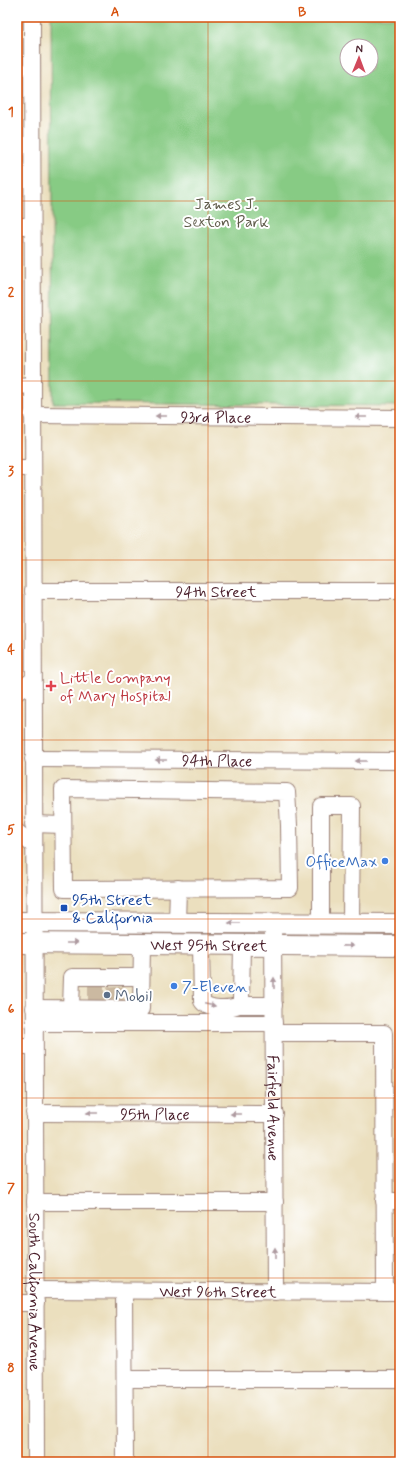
<svg xmlns="http://www.w3.org/2000/svg" width="417" height="1479" font-family="Mynerve,sans-serif">
	<rect width="100%" height="100%" fill="#fff"/>
	<filter id="ink" filterUnits="userSpaceOnUse"><feTurbulence type="fractalNoise" baseFrequency=".025" numOctaves="2"/><feDisplacementMap in="SourceGraphic" scale="8" xChannelSelector="R" yChannelSelector="G"/><feConvolveMatrix kernelMatrix="1 2 1 2 8 2 1 2 1" color-interpolation-filters="sRGB"/></filter>
	<filter id="wash" filterUnits="userSpaceOnUse"><feTurbulence type="fractalNoise" baseFrequency=".012" numOctaves="4" result="noise"/><feDisplacementMap in="SourceGraphic" scale="16" xChannelSelector="R" yChannelSelector="G"/><feGaussianBlur stdDeviation="0.9" result="paint"/><feColorMatrix in="noise" values="0 0 0 0 0 0 0 0 0 0 0 0 0 0 0 0 0 1.4 0 .05"/><feComposite in="paint" operator="in"/></filter>
	<g filter="url(#wash)">
		<rect width="100%" height="100%" fill="#ebdfbe"/>
		<path fill="#87cb84" stroke="#687558" fill-rule="evenodd" d="M51 17H400V406L53 403ZM347 46H371V70H347Z"/>
	</g>
	<g filter="url(#ink)">
		<g fill="none" stroke-linecap="round" stroke-linejoin="round">
			<g stroke="#cbb9a1" stroke-width="16" stroke-dasharray="16 8" stroke-linecap="butt">
				<polyline points="96,986 96,1003"/>
				<polyline points="115,987 116,1003"/>
			</g>
			<g stroke="#9a7f74" stroke-width="18">
				<g id="minor">
					<path id="s1" d="M32 17 36 1462"/>
					<polyline points="17,226 32,226"/>
					<polyline points="17,386 32,385"/>
					<path id="s2" d="M32 415 400 418"/>
					<polyline points="17,468 33,468"/>
					<path id="s3" d="M33 591H400"/>
					<polyline points="17,692 33,680"/>
					<path id="s4" d="M33 759 400 761"/>
					<polygon points="63,789 287,792 289,825 290,888 64,889"/>
					<polyline points="33,824 63,825"/>
					<polyline points="17,832 33,845"/>
					<polyline points="177,923 178,888"/>
					<path id="s5" d="M273 923 275 1292"/>
					<polyline points="321,924 321,806 352,806 351,924"/>
					<path d="M201 944 202 1001C207 1010 230 1009 239 1005L241 1000 242 945"/>
					<polyline points="239,1005 274,1005"/>
					<polyline points="34,1008 141,1009 142,944"/>
					<polyline points="71,1008 72,977 141,977"/>
					<polyline points="34,1023 274,1023"/>
					<polyline points="274,1033 384,1033 385,1292"/>
					<polyline points="17,1046 34,1046"/>
					<path id="s6" d="M34 1113 275 1114"/>
					<polyline points="384,1201 400,1201"/>
					<polyline points="35,1202 275,1202"/>
					<path id="s7" d="M35 1290 400 1292"/>
					<polyline points="124,1291 125,1462"/>
					<polyline points="17,1303 36,1303"/>
					<polyline points="125,1379 400,1379"/>
				</g>
			</g>
			<g stroke="#9a7f74" stroke-width="22">
				<g id="major">
					<polyline points="17,922 400,924"/>
					<path id="s8" d="M17 943 400 946"/>
				</g>
			</g>
			<use href="#minor" stroke="#fff" stroke-width="16"/>
			<use href="#major" stroke="#fff" stroke-width="20"/>
		</g>
		<defs><path id="oneway-solid" d="M-6-.8H1V-3.2L6.5 0L1 3.2V.8H-6Z"/></defs>
		<g fill="#ae9aa0">
			<use href="#oneway-solid" transform="translate(161 416) rotate(-180)"/>
			<use href="#oneway-solid" transform="translate(361 417) rotate(-180)"/>
			<use href="#oneway-solid" transform="translate(161 760) rotate(-180)"/>
			<use href="#oneway-solid" transform="translate(361 761) rotate(-180)"/>
			<use href="#oneway-solid" transform="translate(234 923) rotate(-180)"/>
			<use href="#oneway-solid" transform="translate(72 943)"/>
			<use href="#oneway-solid" transform="translate(348 946) rotate(1)"/>
			<use href="#oneway-solid" transform="translate(274 983) rotate(-90)"/>
			<use href="#oneway-solid" transform="translate(210 1005) rotate(12)"/>
			<use href="#oneway-solid" transform="translate(92 1113) rotate(-180)"/>
			<use href="#oneway-solid" transform="translate(236 1114) rotate(-180)"/>
			<use href="#oneway-solid" transform="translate(275 1253) rotate(-90)"/>
		</g>
	</g>
	<path fill="none" stroke="#d8530f" stroke-width="1" stroke-opacity="0.55" d="M208 17V1462M17 201H400M17 381H400M17 560H400M17 740H400M17 919H400M17 1098H400M17 1278H400"/>
	<path fill="#e0444e" stroke="#fff" stroke-width="1.5" d="M49 680h4v4h4v4h-4v4h-4v-4h-4v-4h4z"/>
	<g fill="#3f7fe0" stroke="#fff" stroke-width="1.5">
		<circle cx="385" cy="861" r="4"/>
		<circle cx="174" cy="986" r="4"/>
	</g>
	<rect fill="#1a4fb4" stroke="#fff" stroke-width="1.5" x="60" y="904" width="8" height="8" rx="2"/>
	<circle fill="#5c6f8a" stroke="#fff" stroke-width="1.5" cx="107" cy="995" r="4"/>
	<g text-anchor="middle" stroke-width="4" stroke-linejoin="round" paint-order="stroke">
		<g font-size="16" fill="#5f5b4a" stroke="#fff">
			<text x="226" y="209">James J.<tspan x="226" dy="18">Sexton Park</tspan></text>
		</g>
		<g font-size="16" fill="#4a1f2b" stroke="#fff">
			<text dy="6" stroke="none"><textPath href="#s2" startOffset="184">93rd Place</textPath></text>
			<text dy="6" stroke="none"><textPath href="#s3" startOffset="183">94th Street</textPath></text>
			<text dy="6" stroke="none"><textPath href="#s4" startOffset="184">94th Place</textPath></text>
			<text dy="6" stroke="none"><textPath href="#s8" startOffset="192">West 95th Street</textPath></text>
			<text dy="6" stroke="none"><textPath href="#s5" startOffset="185">Fairfield Avenue</textPath></text>
			<text dy="6" stroke="none"><textPath href="#s6" startOffset="121">95th Place</textPath></text>
			<text dy="6" stroke="none"><textPath href="#s1" startOffset="1275">South California Avenue</textPath></text>
			<text dy="6" stroke="none"><textPath href="#s7" startOffset="183">West 96th Street</textPath></text>
		</g>
		<g font-size="16" fill="#be3a42" stroke="#fff" text-anchor="start">
			<text x="60" y="683">Little Company<tspan x="60" dy="18">of Mary Hospital</tspan></text>
		</g>
		<g font-size="16" fill="#366cbe" stroke="#fff" text-anchor="end">
			<text x="377" y="867">OfficeMax</text>
			<text x="182" y="992" text-anchor="start">7-Eleven</text>
		</g>
		<g font-size="16" fill="#164399" stroke="#fff" text-anchor="start">
			<text x="72" y="905">95th Street<tspan x="72" dy="18">&amp; California</tspan></text>
		</g>
		<g font-size="16" fill="#4e5e75" stroke="#fff" text-anchor="start">
			<text x="115" y="1001">Mobil</text>
		</g>
	</g>
	<rect width="417" height="1479" fill="none" stroke="#fff" stroke-width="44"/>
	<g transform="translate(359 58) rotate(1)"><circle r="19" fill="#ffffff" stroke="#b7a5aa"/>
	<path d="M0-3L7 15L0 10L-7 15Z" fill="#d1495b"/>
	<text y="-6" font-size="11" font-weight="bold" text-anchor="middle" fill="#4a1f2b">N</text>
	</g>
	<rect x="22" y="22" width="373" height="1435" fill="none" stroke="#d8530f" stroke-width="1.5"/>
	<g font-size="13" text-anchor="middle" font-weight="bold" fill="#d8530f">
		<text x="115" y="16">A</text>
		<text x="302" y="16">B</text>
		<text x="11" y="116">1</text>
		<text x="11" y="296">2</text>
		<text x="11" y="475">3</text>
		<text x="11" y="654">4</text>
		<text x="11" y="834">5</text>
		<text x="11" y="1013">6</text>
		<text x="11" y="1192">7</text>
		<text x="11" y="1372">8</text>
	</g>
</svg>
